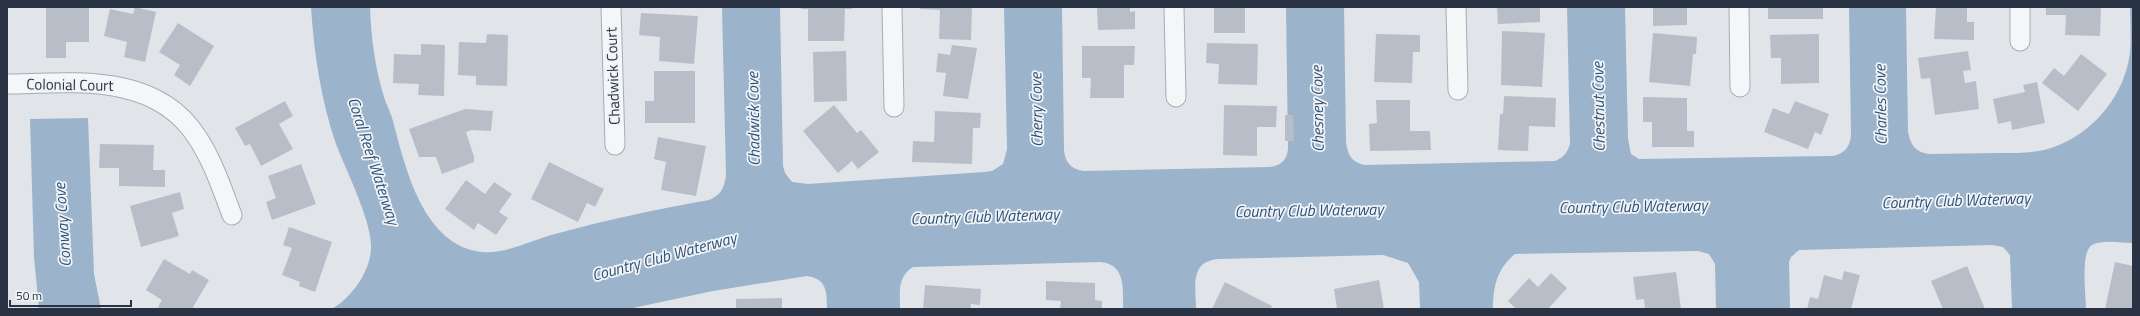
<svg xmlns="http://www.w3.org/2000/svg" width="2140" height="316" font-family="'Titillium Web',sans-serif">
	<rect width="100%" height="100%" fill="#e1e5ea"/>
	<g fill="#9bb3cb">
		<path d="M311 7H370C371 37 375 68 384 97 387 106 392 115 394 125 406 170 424 246 482 252 506 254 532 240 555 234 606 220 657 209 709 200 721 195 724 188 726 176L722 7H780L783 166 785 173 792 182 808 184 984 172 992 171 1003 164 1007 149 1004 7H1062L1064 150C1065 162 1071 169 1083 171L1269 167C1281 166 1287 160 1288 149L1286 7H1344L1346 142C1348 155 1351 162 1365 165L1555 161C1564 157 1567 153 1570 144L1567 7H1625L1628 139 1631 154 1639 159 1833 156C1845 153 1850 147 1851 135L1849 7H1906L1908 132C1911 145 1915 152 1929 154 1952 154 1975 153 1999 153 2014 153 2030 153 2044 150 2087 139 2121 102 2129 59 2132 42 2130 24 2130 7H2133V243C2121 243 2103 239 2092 245 2080 252 2086 296 2086 309H2012L2010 255 2003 247 1992 245 1799 250 1791 257 1789 262 1790 309H1716L1715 264 1709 254 1698 251 1515 254C1497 269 1493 286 1493 309H1420L1419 282 1408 263 1383 255 1218 259C1189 262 1196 287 1196 309H1123C1123 289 1126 264 1100 262L913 267C897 277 900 292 900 309H827C827 292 827 279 807 276L713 291 628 309H332C352 297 371 271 371 247 372 222 346 170 336 144 321 100 314 54 311 7Z"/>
		<polygon points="88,118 94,274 101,309 39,309 34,257 30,119"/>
	</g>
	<g fill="#b8bec8">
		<polygon points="46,7 89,7 89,42 66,42 66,58 46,58"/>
		<polygon points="135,7 156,12 145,62 124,57 127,42 104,36 110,9 133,14"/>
		<polygon points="801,7 852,7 852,9 845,9 844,41 808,41 808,9 801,9"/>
		<polygon points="920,7 972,7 971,40 939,39 940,10 920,9"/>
		<polygon points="1097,7 1130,7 1130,12 1135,11 1135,29 1098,30"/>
		<rect x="1214" y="7" width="31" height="26"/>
		<polygon points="1497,7 1540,7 1540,22 1498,24"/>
		<polygon points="1653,7 1687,7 1687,25 1653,26"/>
		<rect x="1768" y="7" width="55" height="12"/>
		<polygon points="1936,7 1967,7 1967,22 1974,22 1974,40 1934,39"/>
		<polygon points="2046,7 2101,7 2100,36 2065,35 2066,15 2046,15"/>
		<polygon points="641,13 698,16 694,64 659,61 660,37 639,35"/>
		<polygon points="178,23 214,46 190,86 174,75 180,65 159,52"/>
		<polygon points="1502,31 1545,33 1542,87 1501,85"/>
		<polygon points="1653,33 1697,37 1696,54 1693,54 1690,86 1649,82"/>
		<polygon points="487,34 508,35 507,86 476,85 476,76 458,75 459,42 486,43"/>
		<polygon points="1376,34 1420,35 1420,52 1413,52 1412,83 1374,82"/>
		<polygon points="1819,34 1819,83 1781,84 1781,58 1771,58 1770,35"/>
		<polygon points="1207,43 1258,44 1257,85 1218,84 1219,64 1206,63"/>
		<polygon points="421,44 445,45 444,96 418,95 419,84 393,83 394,54 421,55"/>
		<polygon points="952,45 977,48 968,99 943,96 946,73 936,72 938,53 950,55"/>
		<polygon points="1082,46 1135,46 1134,65 1124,65 1124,98 1090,98 1091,78 1082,78"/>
		<polygon points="846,51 847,101 814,102 813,52"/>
		<polygon points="1968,51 1971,70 1963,71 1965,83 1976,81 1979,109 1935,115 1930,78 1921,79 1918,58"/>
		<polygon points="2081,54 2107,74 2078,111 2042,83 2054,68 2064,76"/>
		<polygon points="654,71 695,71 695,123 645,123 645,101 654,101"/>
		<polygon points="2037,82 2045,123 2012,130 2011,121 1998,124 1993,99 2025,92 2023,85"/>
		<polygon points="1504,96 1556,98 1555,127 1529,126 1528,151 1498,150 1500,114 1503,114"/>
		<polygon points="1643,97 1687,98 1687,131 1694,131 1694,147 1652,147 1652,122 1643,122"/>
		<polygon points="1376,100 1410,100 1410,131 1430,131 1431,150 1370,151 1369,124 1377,123"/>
		<polygon points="285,101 293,116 279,124 293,149 261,166 250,144 245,146 235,128"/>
		<polygon points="1795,101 1829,114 1821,135 1815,132 1808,149 1764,132 1773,108 1789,114"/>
		<polygon points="834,105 857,133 861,130 879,152 858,169 852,161 838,173 803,131"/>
		<polygon points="1224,105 1277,106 1276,127 1257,127 1257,156 1223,155"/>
		<polygon points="465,109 493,111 491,131 472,130 466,132 474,157 474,162 442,174 436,157 419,157 409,129"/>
		<polygon points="935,111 981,113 980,128 973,128 972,164 912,162 913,141 934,142"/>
		<polygon points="1285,115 1293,115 1294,141 1285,141"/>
		<polygon points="658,137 706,146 696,196 661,190 666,162 654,159"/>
		<polygon points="100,144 154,145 153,170 165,170 165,187 119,186 119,168 99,168"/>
		<polygon points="549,162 604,189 595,207 587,203 578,222 531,199"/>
		<polygon points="301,164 316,204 272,220 266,202 276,198 268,176"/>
		<polygon points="466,180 485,194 494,182 512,194 499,212 508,218 496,235 478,223 474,230 445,209"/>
		<polygon points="180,192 184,209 172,213 179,236 141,247 130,206"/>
		<polygon points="289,227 332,242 315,292 299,286 300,282 282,275 292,248 283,245"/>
		<polygon points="164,259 190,274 192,270 209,280 192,309 161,309 158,307 162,300 146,290"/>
		<polygon points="2115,262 2133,266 2133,309 2105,309"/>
		<polygon points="1967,266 1985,309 1943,309 1931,281"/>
		<polygon points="1844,271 1860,275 1851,309 1807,309 1810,297 1818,299 1824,275 1842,280"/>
		<polygon points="1676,272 1681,309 1645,309 1644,299 1636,300 1633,277"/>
		<polygon points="1551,273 1567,288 1548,309 1516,309 1508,301 1529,278 1538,287"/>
		<polygon points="1379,280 1384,309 1337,309 1334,289"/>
		<polygon points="1046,281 1095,283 1095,300 1102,301 1102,309 1060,309 1061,301 1046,300"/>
		<polygon points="1225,282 1272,306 1270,309 1212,309"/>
		<polygon points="925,285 981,289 980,305 971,304 970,309 923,309"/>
		<polygon points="782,298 782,309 736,309 736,299"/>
	</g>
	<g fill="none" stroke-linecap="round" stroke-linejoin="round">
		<g stroke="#a6acb5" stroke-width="21">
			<g id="minor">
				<polyline points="611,7 615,145"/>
				<polyline points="892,7 894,107"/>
				<polyline points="1174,7 1176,97"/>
				<polyline points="1456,7 1458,90"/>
				<polyline points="1739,7 1740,87"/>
				<polyline points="2020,7 2020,41"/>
				<path d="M7 84C74 83 155 72 197 137 213 161 222 189 232 215"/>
			</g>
		</g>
		<use href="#minor" stroke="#f4f6f8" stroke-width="19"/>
	</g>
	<g text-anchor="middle" stroke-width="3.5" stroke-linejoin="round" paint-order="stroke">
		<g font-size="15" fill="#293343" stroke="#f1f4f7">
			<text transform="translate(613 76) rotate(-92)" y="5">Chadwick Court</text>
			<text transform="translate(70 85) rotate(1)" y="5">Colonial Court</text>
		</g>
		<g font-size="16" font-style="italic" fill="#315278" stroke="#f1f4f7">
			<text transform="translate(1880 105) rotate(-91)" y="6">Charles Cove</text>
			<text transform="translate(1598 107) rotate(-91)" y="6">Chestnut Cove</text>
			<text transform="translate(1317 109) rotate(-91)" y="6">Chesney Cove</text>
			<text transform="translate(1036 110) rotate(-91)" y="6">Cherry Cove</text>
			<text transform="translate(753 119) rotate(-91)" y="6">Chadwick Cove</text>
			<text transform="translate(374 161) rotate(72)" y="6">Coral Reef Waterway</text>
			<text transform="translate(1956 200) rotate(-2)" y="6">Country Club Waterway</text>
			<text transform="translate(1633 206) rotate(-1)" y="6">Country Club Waterway</text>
			<text transform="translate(1309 210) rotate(-1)" y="6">Country Club Waterway</text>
			<text transform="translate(985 216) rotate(-2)" y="6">Country Club Waterway</text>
			<text transform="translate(62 225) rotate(-94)" y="6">Conway Cove</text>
			<text transform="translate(664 256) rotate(-15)" y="6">Country Club Waterway</text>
		</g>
	</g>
	<rect width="2140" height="316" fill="none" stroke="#293343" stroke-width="16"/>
	<path d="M10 300v6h121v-6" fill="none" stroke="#293343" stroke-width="2"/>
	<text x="16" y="300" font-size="12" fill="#293343" stroke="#f1f4f7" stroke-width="3" paint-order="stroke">50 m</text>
</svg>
